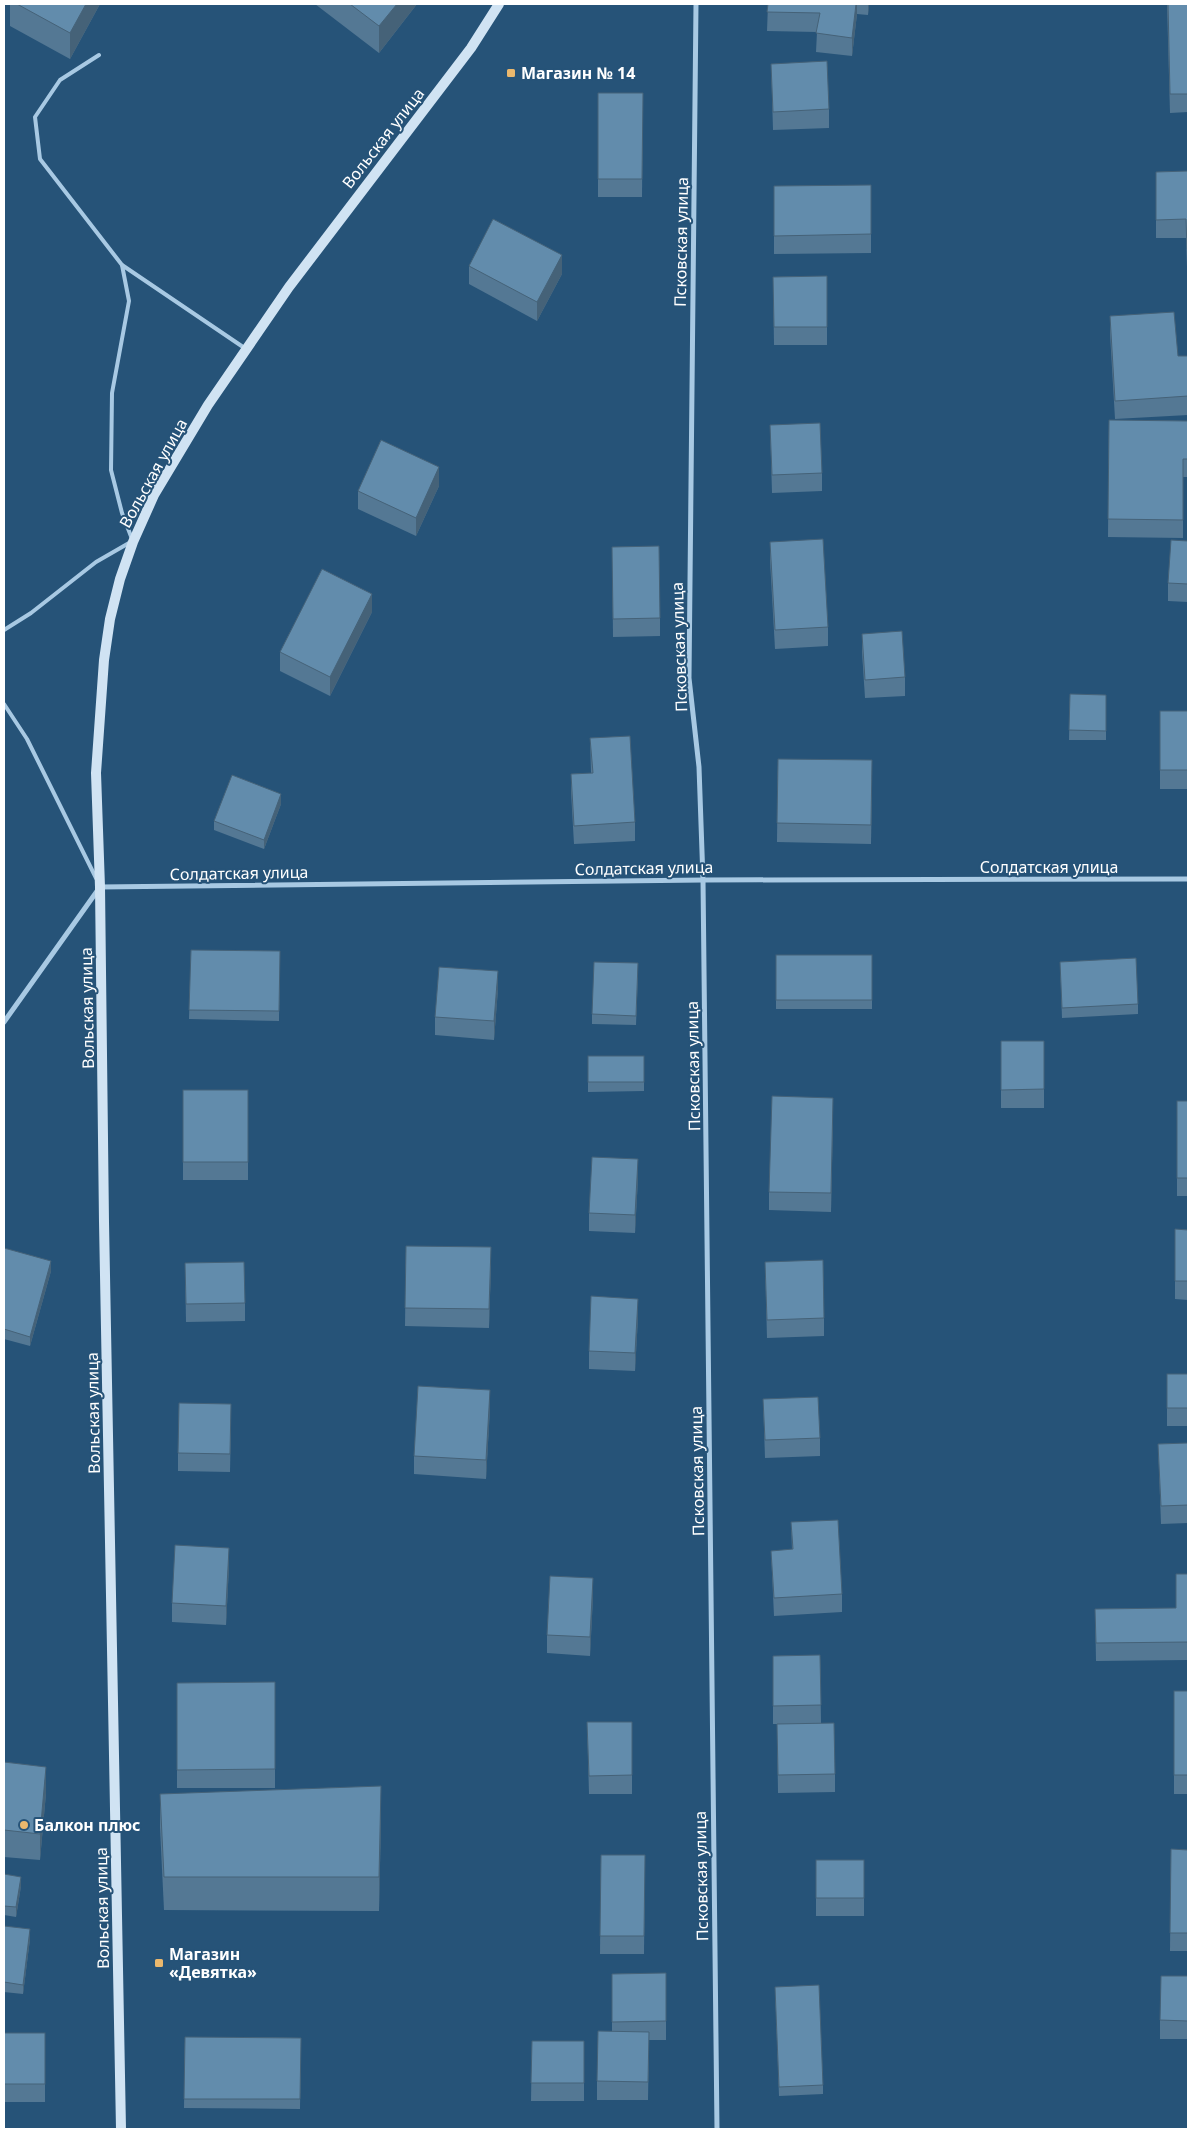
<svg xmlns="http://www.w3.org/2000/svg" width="1192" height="2133" font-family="'Noto Sans',sans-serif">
	<rect width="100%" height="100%" fill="#265378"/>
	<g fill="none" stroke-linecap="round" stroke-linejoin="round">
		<g stroke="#a8c9e3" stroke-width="4">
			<polyline points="99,55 60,80 35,117 40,159 122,265 246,349"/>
			<polyline points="122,265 129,301 112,393 111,470 122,513 132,539"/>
			<polyline points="4,630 31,613 96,562 129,543"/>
			<polyline points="4,704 27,739 96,878"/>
		</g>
		<g stroke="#a8c9e3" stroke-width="5">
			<polyline points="696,4 689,678 699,767 703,880 717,2129"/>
			<polyline points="4,1022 100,887 703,880 1188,879"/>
		</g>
		<polyline stroke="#d0e3f3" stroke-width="10" points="121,2129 104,1222 100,887 96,773 104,660 110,619 120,579 133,542 154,495 208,405 289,287 471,48 499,4"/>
	</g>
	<g fill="#547894">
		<polygon points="10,4 100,4 70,59 10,26"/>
		<polygon points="315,4 417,4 379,53"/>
		<polygon points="768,4 869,4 868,15 857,14 852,56 816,52 817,32 767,31"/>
		<polygon points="1167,4 1188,4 1188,112 1170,113"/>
		<polygon points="771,64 829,109 829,128 773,130"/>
		<polygon points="598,93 643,93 642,197 598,197"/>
		<polygon points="1188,171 1188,267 1187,267 1186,238 1156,238 1156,172"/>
		<polygon points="871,185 871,253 774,254 774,204"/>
		<polygon points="469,266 562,274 537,321 469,284"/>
		<polygon points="827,276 827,345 774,345 773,277"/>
		<polygon points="1110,316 1178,356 1188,356 1188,415 1115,419 1110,334"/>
		<polygon points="1109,420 1188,421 1188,477 1183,477 1183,538 1108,537"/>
		<polygon points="770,425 822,473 822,491 772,493"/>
		<polygon points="439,486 416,536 358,509 358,491"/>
		<polygon points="1188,541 1188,602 1168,601 1168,583"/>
		<polygon points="770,542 828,627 828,646 775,649 770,561"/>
		<polygon points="612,547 660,618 660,636 613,637"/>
		<polygon points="372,612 330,696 280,671 280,652"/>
		<polygon points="862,634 905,677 905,696 865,698 862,652"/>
		<polygon points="1070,694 1106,695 1106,740 1069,740"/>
		<rect x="1160" y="711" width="28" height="78"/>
		<polygon points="590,738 635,822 635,841 574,844 571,792 571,774 591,773"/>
		<polygon points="778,759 872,779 871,844 777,842"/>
		<polygon points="281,804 264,849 214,830 214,821"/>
		<polygon points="191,950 280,951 279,1021 189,1019"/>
		<rect x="776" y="955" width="96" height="54"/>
		<polygon points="1060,962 1138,1004 1138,1014 1062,1018"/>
		<polygon points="638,973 636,1025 592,1024 592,1014"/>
		<polygon points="498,989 494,1040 435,1035 435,1017"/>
		<rect x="1001" y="1041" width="43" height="67"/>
		<polygon points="588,1056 644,1056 644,1091 588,1092"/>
		<rect x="183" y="1090" width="65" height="90"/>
		<rect x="1177" y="1101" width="11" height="95"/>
		<polygon points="833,1116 831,1212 769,1210 769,1192"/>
		<polygon points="638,1178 635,1233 589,1231 589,1213"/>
		<polygon points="1175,1229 1188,1230 1188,1300 1175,1299"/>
		<polygon points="406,1246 491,1266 489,1328 405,1326"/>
		<polygon points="4,1248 51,1271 30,1346 4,1339"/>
		<polygon points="765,1262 824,1318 824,1336 767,1338"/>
		<polygon points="185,1263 245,1303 245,1321 186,1322"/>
		<polygon points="638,1317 635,1371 589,1369 589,1351"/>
		<rect x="1167" y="1374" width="21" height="52"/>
		<polygon points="763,1399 820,1438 820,1456 765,1458"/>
		<polygon points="490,1408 486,1479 414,1474 414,1456"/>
		<polygon points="231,1422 230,1472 178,1471 178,1453"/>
		<polygon points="1188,1443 1188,1523 1161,1524 1158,1444"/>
		<polygon points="791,1522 842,1594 842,1612 774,1616 771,1551 792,1550"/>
		<polygon points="229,1566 226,1625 172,1622 172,1603"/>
		<polygon points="1188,1574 1188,1660 1096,1661 1095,1609 1176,1608"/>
		<polygon points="593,1596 590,1656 547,1653 547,1635"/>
		<polygon points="820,1655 821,1723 835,1774 835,1792 778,1793 777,1724 812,1724 773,1724 773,1656"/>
		<polygon points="275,1682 275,1788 177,1788 177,1683"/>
		<rect x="1174" y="1691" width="14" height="103"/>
		<polygon points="587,1722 632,1722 632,1794 589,1794"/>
		<polygon points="4,1762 46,1793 40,1860 4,1857"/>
		<polygon points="160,1794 381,1820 379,1911 164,1910 160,1828"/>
		<polygon points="1171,1849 1188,1850 1188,1951 1170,1951"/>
		<polygon points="601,1855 645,1855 644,1954 600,1954"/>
		<rect x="816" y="1860" width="48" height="56"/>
		<polygon points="4,1874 21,1886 16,1917 4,1915"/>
		<polygon points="4,1926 30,1939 23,1994 4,1992"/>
		<polygon points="666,1973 666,2040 649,2040 648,2100 597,2100 597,2081 612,2031 612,1974"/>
		<polygon points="1188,1976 1188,2039 1160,2039 1160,2020"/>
		<polygon points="775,1987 823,2085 823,2094 779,2096"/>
		<rect x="4" y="2033" width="41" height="69"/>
		<polygon points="185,2037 301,2038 300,2109 184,2108"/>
		<polygon points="532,2041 584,2041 584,2101 531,2101"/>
	</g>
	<g fill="#456278">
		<polygon points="86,4 100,4 70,59 70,33"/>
		<polygon points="397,4 417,4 379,53 379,26"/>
		<polygon points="856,4 857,4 857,14 852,56 852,38"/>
		<polygon points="868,4 869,4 868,15"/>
		<polygon points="562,255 562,274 537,321 537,302"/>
		<polygon points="439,467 439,486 416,536 416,518"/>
		<polygon points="372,594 372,612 330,696 330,677"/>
		<polygon points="872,760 872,779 871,844 871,825"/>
		<polygon points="281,794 281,804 264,849 264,840"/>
		<polygon points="498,971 498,989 494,1040 494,1021"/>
		<polygon points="833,1098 833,1116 831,1212 831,1193"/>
		<polygon points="638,1159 638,1178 635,1233 635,1215"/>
		<polygon points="491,1247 491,1266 489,1328 489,1309"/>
		<polygon points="51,1261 51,1271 30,1346 30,1337"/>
		<polygon points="638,1299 638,1317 635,1371 635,1353"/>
		<polygon points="490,1390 490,1408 486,1479 486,1460"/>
		<polygon points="229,1548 229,1566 226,1625 226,1606"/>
		<polygon points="593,1578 593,1596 590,1656 590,1637"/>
		<polygon points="46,1767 46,1793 40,1860 40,1834"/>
		<polygon points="381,1786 381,1820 379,1911 379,1877"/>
		<polygon points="21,1877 21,1886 16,1917 16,1907"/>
		<polygon points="30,1929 30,1939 23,1994 23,1985"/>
	</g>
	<g fill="#628cac" stroke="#456278">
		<polygon points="17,4 86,4 70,33"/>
		<polygon points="350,4 397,4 379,26"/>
		<polygon points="768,4 856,4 852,38 816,33 820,13 767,12"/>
		<polygon points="1168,4 1188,4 1188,94 1170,94"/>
		<polygon points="827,61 829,109 773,112 771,64"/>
		<polygon points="598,93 643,93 642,179 598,179"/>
		<polygon points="1188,171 1188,249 1187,249 1186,219 1156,220 1156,172"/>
		<polygon points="871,185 871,234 774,236 774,186"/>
		<polygon points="493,219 562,255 537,302 469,266"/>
		<polygon points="827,276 827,327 774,327 773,277"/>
		<polygon points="1174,312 1178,356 1188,356 1188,396 1115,401 1110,316"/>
		<polygon points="1109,420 1188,421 1188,459 1183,459 1183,520 1108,519"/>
		<polygon points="820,423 822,473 772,475 770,425"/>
		<polygon points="381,440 439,467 416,518 358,491"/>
		<polygon points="823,539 828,627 775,630 770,542"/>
		<polygon points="1171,540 1188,541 1188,584 1168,583"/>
		<polygon points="659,546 660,618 613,619 612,547"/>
		<polygon points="322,569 372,594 330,677 280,652"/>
		<polygon points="902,631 905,677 865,680 862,634"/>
		<polygon points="1070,694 1106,695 1106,731 1069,730"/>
		<rect x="1160" y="711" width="28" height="59"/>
		<polygon points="630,736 635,822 574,826 571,774 593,773 590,738"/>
		<polygon points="778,759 872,760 871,825 777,823"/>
		<polygon points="232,775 281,794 264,840 214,821"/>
		<polygon points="191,950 280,951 279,1011 189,1010"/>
		<rect x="776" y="955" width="96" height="45"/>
		<polygon points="1136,958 1138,1004 1062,1008 1060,962"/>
		<polygon points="594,962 638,963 636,1016 592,1014"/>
		<polygon points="439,967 498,971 494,1021 435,1017"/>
		<polygon points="1001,1041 1044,1041 1044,1089 1001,1090"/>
		<rect x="588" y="1056" width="56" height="26"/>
		<rect x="183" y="1090" width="65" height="72"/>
		<polygon points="772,1096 833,1098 831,1193 769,1192"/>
		<rect x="1177" y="1101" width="11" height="77"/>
		<polygon points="592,1157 638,1159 635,1215 589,1213"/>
		<polygon points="1175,1229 1188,1230 1188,1281 1175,1281"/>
		<polygon points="406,1246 491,1247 489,1309 405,1308"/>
		<polygon points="4,1248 51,1261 30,1337 4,1329"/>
		<polygon points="823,1260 824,1318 767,1320 765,1262"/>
		<polygon points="244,1262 245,1303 186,1304 185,1263"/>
		<polygon points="591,1296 638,1299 635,1353 589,1351"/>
		<rect x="1167" y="1374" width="21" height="34"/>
		<polygon points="418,1386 490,1390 486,1460 414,1456"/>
		<polygon points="818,1397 820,1438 765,1440 763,1399"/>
		<polygon points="179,1403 231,1404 230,1454 178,1453"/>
		<polygon points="1188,1443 1188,1505 1161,1506 1158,1444"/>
		<polygon points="838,1520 842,1594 774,1598 771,1551 793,1549 791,1522"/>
		<polygon points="175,1545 229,1548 226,1606 172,1603"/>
		<polygon points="1176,1574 1188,1574 1188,1642 1096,1643 1095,1609 1176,1608"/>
		<polygon points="550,1576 593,1578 590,1637 547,1635"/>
		<polygon points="820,1655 821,1705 773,1706 773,1656"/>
		<polygon points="275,1682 275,1769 177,1770 177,1683"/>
		<rect x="1174" y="1691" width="14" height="84"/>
		<polygon points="587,1722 632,1722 632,1775 589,1776"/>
		<polygon points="834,1723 835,1774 778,1775 777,1724"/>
		<polygon points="4,1762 46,1767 40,1834 4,1830"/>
		<polygon points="381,1786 379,1877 164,1877 160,1794"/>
		<polygon points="1171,1849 1188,1850 1188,1933 1170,1933"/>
		<polygon points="601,1855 645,1855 644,1936 600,1936"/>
		<rect x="816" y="1860" width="48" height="38"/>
		<polygon points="4,1874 21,1877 16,1907 4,1906"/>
		<polygon points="4,1926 30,1929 23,1985 4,1982"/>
		<polygon points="666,1973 666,2021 612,2022 612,1974"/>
		<polygon points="1161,1976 1188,1976 1188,2021 1160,2020"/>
		<polygon points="819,1985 823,2085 779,2087 775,1987"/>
		<polygon points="598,2031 649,2032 648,2082 597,2081"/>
		<rect x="4" y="2033" width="41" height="51"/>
		<polygon points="185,2037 301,2038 300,2099 184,2099"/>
		<polygon points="532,2041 584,2041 584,2083 531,2083"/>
	</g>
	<g fill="#ebb86d" stroke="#265378" stroke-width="2">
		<rect x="506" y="68" width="10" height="10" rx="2.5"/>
		<circle cx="24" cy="1825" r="5"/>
		<rect x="154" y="1958" width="10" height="10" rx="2.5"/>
	</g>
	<g text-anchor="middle" stroke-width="4" stroke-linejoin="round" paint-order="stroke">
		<g font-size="16" font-weight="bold" fill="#fff" stroke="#265378" text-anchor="start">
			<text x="521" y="79">Магазин № 14</text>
			<text x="34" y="1831">Балкон плюс</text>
			<text x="169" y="1960">Магазин<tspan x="169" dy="18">«Девятка»</tspan></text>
		</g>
		<g font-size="16" fill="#fff" stroke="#265378">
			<text transform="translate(383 138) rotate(-52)" y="6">Вольская улица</text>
			<text transform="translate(681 242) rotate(-89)" y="6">Псковская улица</text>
			<text transform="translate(153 473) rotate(-61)" y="6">Вольская улица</text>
			<text transform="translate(679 647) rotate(-92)" y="6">Псковская улица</text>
			<text x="1049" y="873">Солдатская улица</text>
			<text transform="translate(644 868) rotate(-1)" y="6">Солдатская улица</text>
			<text transform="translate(239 873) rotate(-1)" y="6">Солдатская улица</text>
			<text transform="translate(87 1008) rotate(-91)" y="6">Вольская улица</text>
			<text transform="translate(693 1066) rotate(-91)" y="6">Псковская улица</text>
			<text transform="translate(93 1413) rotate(-91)" y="6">Вольская улица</text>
			<text transform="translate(697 1471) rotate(-91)" y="6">Псковская улица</text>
			<text transform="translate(701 1876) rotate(-91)" y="6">Псковская улица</text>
			<text transform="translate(102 1908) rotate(-91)" y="6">Вольская улица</text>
		</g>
	</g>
	<rect width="1192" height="2133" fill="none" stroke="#ffffff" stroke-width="10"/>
</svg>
